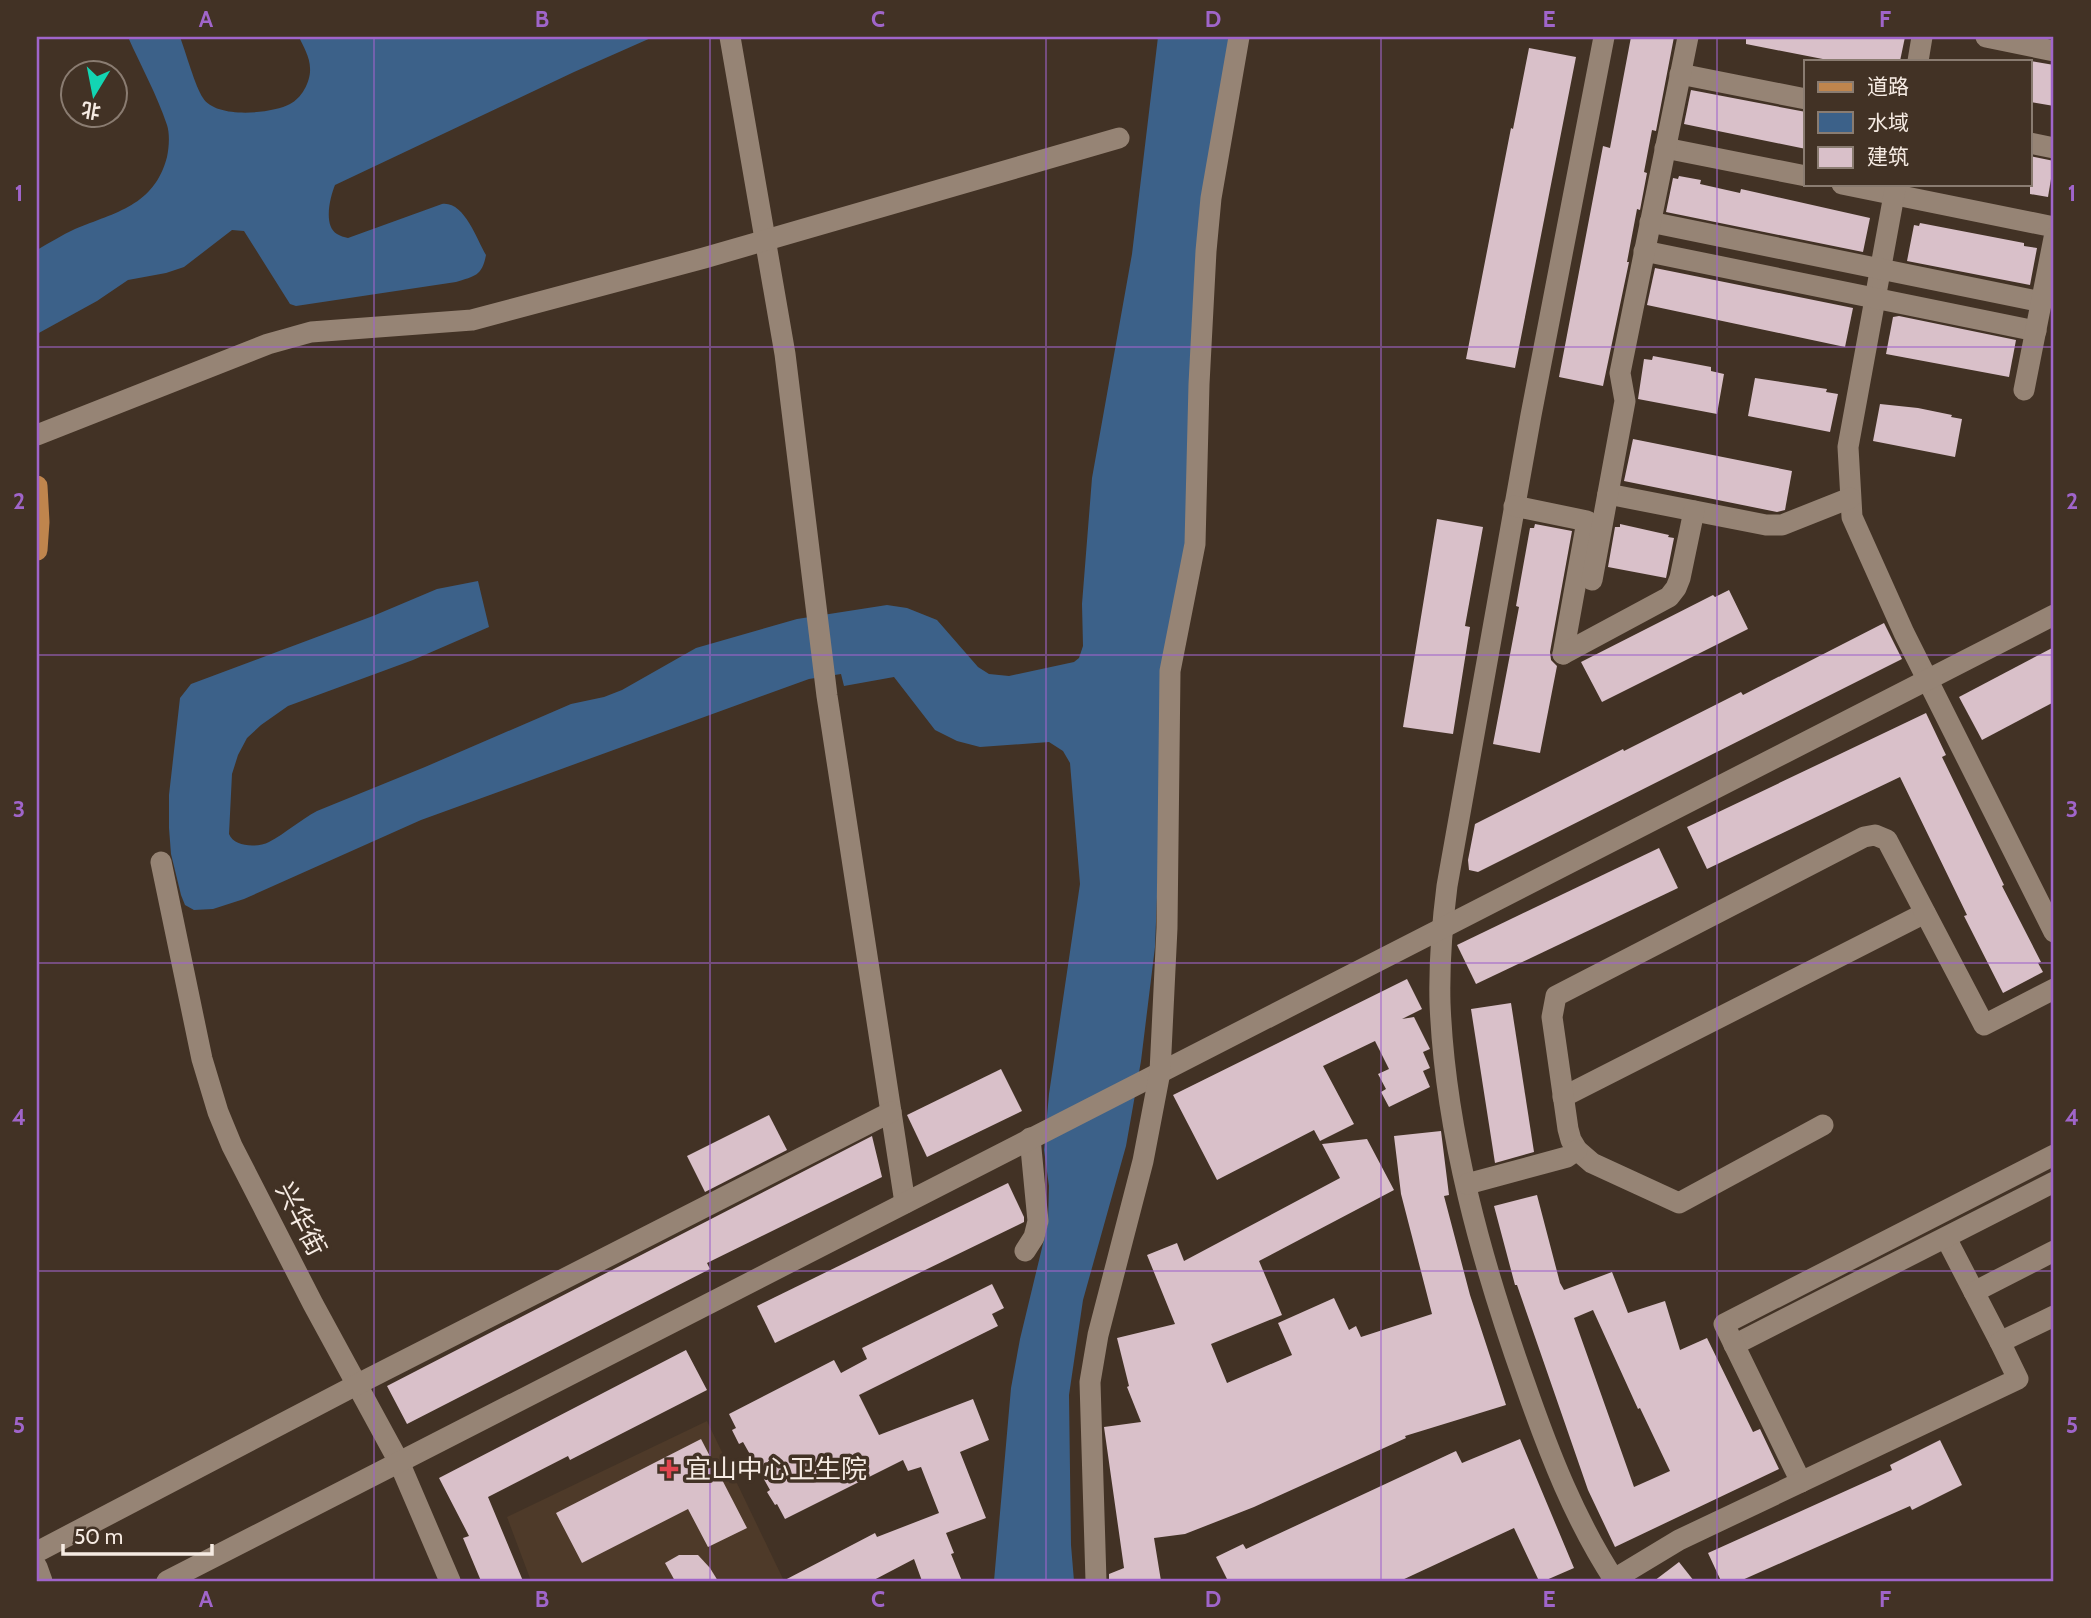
<svg xmlns="http://www.w3.org/2000/svg" width="2091" height="1618" font-family="Cabin,'Noto Sans SC',sans-serif">
	<rect width="100%" height="100%" fill="#423225"/>
	<polygon fill="#4e3a29" points="707,1421 784,1581 531,1581 507,1517"/>
	<g fill="#3c6189">
		<path d="M128 37H180C186 53 195 86 203 98 216 119 271 114 290 104 302 98 311 81 310 68 310 57 303 46 299 37H653L574 72 335 185C330 197 323 226 337 234 340 236 344 237 348 238L442 204C464 201 476 238 486 255 482 276 475 276 456 282L296 306 290 304 244 231 232 230 184 267 166 273 128 280 97 301 37 334V250C49 243 62 235 75 229 116 212 154 206 167 157 169 148 170 134 167 125 157 95 141 66 128 37Z"/>
		<path d="M1158 37H1229L1189 505 1162 772 1155 947 1141 1061 1126 1146 1083 1300 1069 1395 1071 1545 1074 1581H994L1011 1388 1020 1339 1048 1223 1049 1186 1044 1150 1049 1094 1080 884 1070 763 1063 751 1049 742 980 747 957 741 935 730 894 677 844 686 841 674 809 679 421 820 244 899 213 909 194 910 185 905 181 895 171 854 169 828V795L180 698 191 684 373 616 437 589 478 581 489 627 413 660 288 706 261 725 247 738 238 755 232 774 229 834C234 847 257 848 269 842 286 833 300 820 317 811L425 767 571 704 604 697 622 690 696 648 797 619 887 605 907 608 937 620 978 667 989 674 1009 676 1074 662 1079 658 1083 646 1082 604 1092 478 1132 254Z"/>
	</g>
	<g fill="#d9c0c9" fill-rule="evenodd">
		<polygon points="1631,37 1674,37 1656,131 1652,130 1644,172 1647,173 1640,210 1637,209 1627,262 1629,262 1603,386 1559,377 1603,146 1610,148"/>
		<polygon points="1746,37 1905,37 1900,61 1833,61 1746,44"/>
		<polygon points="1529,48 1576,57 1515,368 1466,359 1511,128 1513,129"/>
		<polygon points="2030,61 2054,65 2054,106 2030,102"/>
		<polygon points="1691,90 1806,112 1806,149 1684,124"/>
		<polygon points="2030,156 2054,161 2048,197 2030,194"/>
		<polygon points="1679,176 1701,180 1700,184 1740,193 1741,189 1870,218 1863,252 1666,212 1673,178 1678,179"/>
		<polygon points="1920,223 2024,243 2024,246 2037,248 2030,285 1907,261 1914,225 1919,226"/>
		<polygon points="1655,268 1853,308 1845,347 1647,305"/>
		<polygon points="1899,316 2016,340 2009,377 1886,354 1893,317"/>
		<polygon points="1653,356 1711,367 1711,371 1724,374 1717,414 1638,399 1644,359 1652,360"/>
		<polygon points="1755,378 1827,389 1826,392 1838,394 1830,432 1748,416"/>
		<polygon points="1880,404 1918,408 1952,415 1951,417 1962,419 1955,457 1873,441"/>
		<polygon points="1633,439 1792,471 1785,510 1777,512 1624,481"/>
		<polygon points="1437,519 1483,527 1465,626 1470,627 1453,734 1403,727"/>
		<polygon points="1535,524 1572,531 1550,652 1551,660 1557,666 1540,753 1493,744 1519,607 1516,606 1530,528 1534,528"/>
		<polygon points="1620,524 1669,535 1668,537 1674,538 1666,578 1608,567 1615,527 1620,527"/>
		<polygon points="1729,590 1748,629 1602,702 1581,662 1713,595 1715,597"/>
		<polygon points="1884,623 1902,659 1478,872 1469,870 1468,860 1475,824 1623,749 1624,751 1741,692 1743,695"/>
		<polygon points="2054,647 2054,702 1982,740 1959,697"/>
		<polygon points="1926,713 1946,755 1942,757 2004,885 2002,886 2041,962 2038,963 2043,972 2003,993 1964,916 1967,915 1900,777 1707,869 1687,827"/>
		<polygon points="1659,848 1678,888 1476,984 1457,945"/>
		<polygon points="1407,979 1422,1009 1402,1019 1414,1017 1430,1049 1423,1052 1430,1068 1423,1071 1430,1087 1389,1107 1381,1092 1386,1089 1378,1074 1389,1069 1375,1041 1323,1066 1354,1124 1320,1141 1314,1130 1217,1180 1173,1095"/>
		<polygon points="1511,1003 1534,1152 1495,1163 1471,1009"/>
		<polygon points="1001,1069 1022,1111 927,1157 907,1115"/>
		<polygon points="769,1115 787,1150 705,1192 687,1156"/>
		<polygon points="1441,1131 1449,1195 1444,1196 1470,1295 1506,1405 1405,1436 1406,1438 1254,1507 1185,1534 1154,1538 1161,1581 1109,1581 1109,1574 1124,1568 1104,1427 1141,1422 1127,1387 1129,1386 1117,1338 1175,1324 1147,1255 1177,1243 1184,1261 1340,1178 1322,1144 1367,1139 1394,1190 1259,1261 1282,1315 1211,1344 1227,1383 1292,1355 1278,1323 1334,1298 1349,1330 1356,1326 1361,1337 1432,1314 1401,1194 1394,1136"/>
		<polygon points="872,1136 882,1177 707,1263 710,1269 407,1424 387,1386"/>
		<polygon points="1008,1183 1024,1217 1024,1222 775,1343 757,1306"/>
		<path d="M1537 1195 1560 1283 1564 1290 1612 1272 1628 1313 1665 1301 1680 1350 1707 1338 1753 1432 1760 1429 1779 1469 1615 1547 1588 1490 1517 1285H1515L1494 1206ZM1593 1310 1638 1409 1640 1408 1670 1471 1634 1487 1574 1318Z"/>
		<polygon points="992,1284 1004,1308 992,1314 998,1326 859,1395 879,1435 973,1399 989,1440 960,1452 986,1518 946,1533 954,1553 951,1554 962,1581 922,1581 914,1559 872,1581 783,1581 875,1533 877,1537 939,1513 921,1467 908,1471 903,1460 785,1519 777,1504 775,1505 767,1492 770,1490 743,1442 739,1444 732,1430 736,1428 729,1414 834,1360 841,1373 867,1359 862,1348"/>
		<polygon points="686,1350 707,1390 570,1460 568,1456 488,1497 523,1581 481,1581 463,1538 469,1536 439,1478"/>
		<polygon points="701,1439 747,1528 708,1547 688,1509 582,1563 556,1513"/>
		<polygon points="1520,1439 1574,1568 1544,1581 1539,1581 1514,1528 1400,1581 1228,1581 1216,1557 1243,1544 1246,1549 1456,1451 1462,1463"/>
		<polygon points="1940,1440 1962,1485 1912,1510 1910,1506 1740,1581 1721,1581 1708,1553 1892,1470 1890,1465"/>
		<polygon points="679,1555 698,1555 710,1568 718,1581 675,1581 665,1563"/>
		<polygon points="1679,1562 1694,1581 1654,1581"/>
	</g>
	<g fill="none" stroke-linecap="round" stroke-linejoin="round">
		<g stroke="#968475" stroke-width="21">
			<polyline points="730,37 785,354 827,696 905,1203"/>
			<path d="M1604 37 1531 415 1447 886C1442 925 1439 964 1440 1003 1445 1132 1482 1263 1525 1384 1549 1453 1575 1520 1615 1581"/>
			<polyline points="1986,37 2054,51"/>
			<polyline points="1918,61 1922,37"/>
			<polyline points="1680,74 1806,99"/>
			<polyline points="2030,143 2054,148"/>
			<polyline points="1665,148 1806,176"/>
			<polyline points="1842,184 2054,227"/>
			<polyline points="1896,184 1848,447 1852,517 1904,633 2054,932"/>
			<polyline points="1650,222 2042,302"/>
			<polyline points="1644,251 2036,331"/>
			<polyline points="2024,390 2054,238"/>
			<polyline points="37,435 268,344 311,332 472,320 704,258 1119,138"/>
			<polyline points="1608,494 1766,525 1782,525 1850,498"/>
			<polyline points="1514,506 1587,521 1563,654"/>
			<polyline points="1592,580 1625,401 1620,373 1688,37"/>
			<polyline points="1563,654 1669,597 1676,588 1680,578 1694,511"/>
			<polyline points="161,862 202,1059 218,1112 232,1146 313,1304 399,1462 450,1581"/>
			<polyline points="1563,1097 1925,913"/>
			<polyline points="1823,1125 1679,1203 1592,1163 1577,1150 1571,1140 1568,1129 1552,1017 1556,996 1864,837 1875,835 1887,840 1984,1025 2054,989"/>
			<polyline points="1467,1184 1567,1157 1577,1150"/>
			<polyline points="1946,1238 2000,1342"/>
			<polyline points="1025,1251 1034,1237 1038,1221 1030,1138"/>
			<polyline points="1974,1292 2054,1251"/>
			<polyline points="1734,1345 2054,1182"/>
			<polyline points="1801,1482 1724,1324 2054,1155"/>
			<polyline points="37,1552 358,1384 891,1112"/>
			<polyline points="37,1567 42,1581"/>
			<polyline points="167,1581 2054,615"/>
			<polyline points="1096,1581 1090,1382 1098,1335 1143,1161 1160,1072 1167,928 1170,671 1195,544 1199,384 1206,251 1211,198 1239,37"/>
			<polyline points="1611,1581 1679,1540 2018,1379 2000,1342 2054,1316"/>
		</g>
		<polyline stroke="#bf854d" stroke-width="21" points="37,486 39,522 37,550"/>
	</g>
	<path fill="none" stroke="#a065ca" stroke-width="2" stroke-opacity="0.55" d="M374 37V1581M710 37V1581M1046 37V1581M1381 37V1581M1717 37V1581M37 347H2054M37 655H2054M37 963H2054M37 1271H2054"/>
	<path fill="#e0444e" stroke="#423225" stroke-width="2.5" d="M665.5 1458.5h7v7h7v7h-7v7h-7v-7h-7v-7h7z"/>
	<g text-anchor="middle" stroke-width="7" stroke-linejoin="round" paint-order="stroke">
		<g font-size="26" fill="#f6ebe3" stroke="#423225">
			<text transform="translate(301 1219) rotate(63)" y="9">兴华街</text>
		</g>
		<g font-size="26" fill="#f6ebe3" stroke="#423225" text-anchor="start">
			<text x="685" y="1478">宜山中心卫生院</text>
		</g>
	</g>
	<rect width="2091" height="1618" fill="none" stroke="#423225" stroke-width="77"/>
	<rect x="1804" y="60" width="228" height="126" fill="#423225" stroke="#8a7c71" stroke-width="2"/>
	<rect x="1818" y="82" width="35" height="10" fill="#bf854d" stroke="#8a7c71" stroke-width="2"/>
	<text x="1867" y="94" font-size="21" fill="#f6ebe3">道路</text>
	<rect x="1818" y="112" width="35" height="21" fill="#3c6189" stroke="#8a7c71" stroke-width="2"/>
	<text x="1867" y="130" font-size="21" fill="#f6ebe3">水域</text>
	<rect x="1818" y="147" width="35" height="21" fill="#d9c0c9" stroke="#8a7c71" stroke-width="2"/>
	<text x="1867" y="164" font-size="21" fill="#f6ebe3">建筑</text>
	<g transform="translate(94 94) rotate(190)"><circle r="33" fill="#423225" stroke="#8a7c71" stroke-width="2"/>
	<path d="M0-5L12 26L0 18L-12 26Z" fill="#13d5b3"/>
	<text y="-10" font-size="19" font-weight="bold" text-anchor="middle" fill="#f6ebe3">北</text>
	</g>
	<path d="M63 1544v10h149v-10" fill="none" stroke="#f6ebe3" stroke-width="3.5"/>
	<text x="74" y="1544" font-size="21" fill="#f6ebe3" stroke="#423225" stroke-width="5" paint-order="stroke">50 m</text>
	<rect x="38" y="38" width="2014" height="1542" fill="none" stroke="#a065ca" stroke-width="2.5"/>
	<g font-size="23" text-anchor="middle" font-weight="bold" fill="#a065ca">
		<text x="206" y="27">A</text>
		<text x="542" y="27">B</text>
		<text x="878" y="27">C</text>
		<text x="1213" y="27">D</text>
		<text x="1549" y="27">E</text>
		<text x="1885" y="27">F</text>
		<text x="19" y="201">1</text>
		<text x="2072" y="201">1</text>
		<text x="19" y="509">2</text>
		<text x="2072" y="509">2</text>
		<text x="19" y="817">3</text>
		<text x="2072" y="817">3</text>
		<text x="19" y="1125">4</text>
		<text x="2072" y="1125">4</text>
		<text x="19" y="1433">5</text>
		<text x="2072" y="1433">5</text>
		<text x="206" y="1607">A</text>
		<text x="542" y="1607">B</text>
		<text x="878" y="1607">C</text>
		<text x="1213" y="1607">D</text>
		<text x="1549" y="1607">E</text>
		<text x="1885" y="1607">F</text>
	</g>
</svg>
